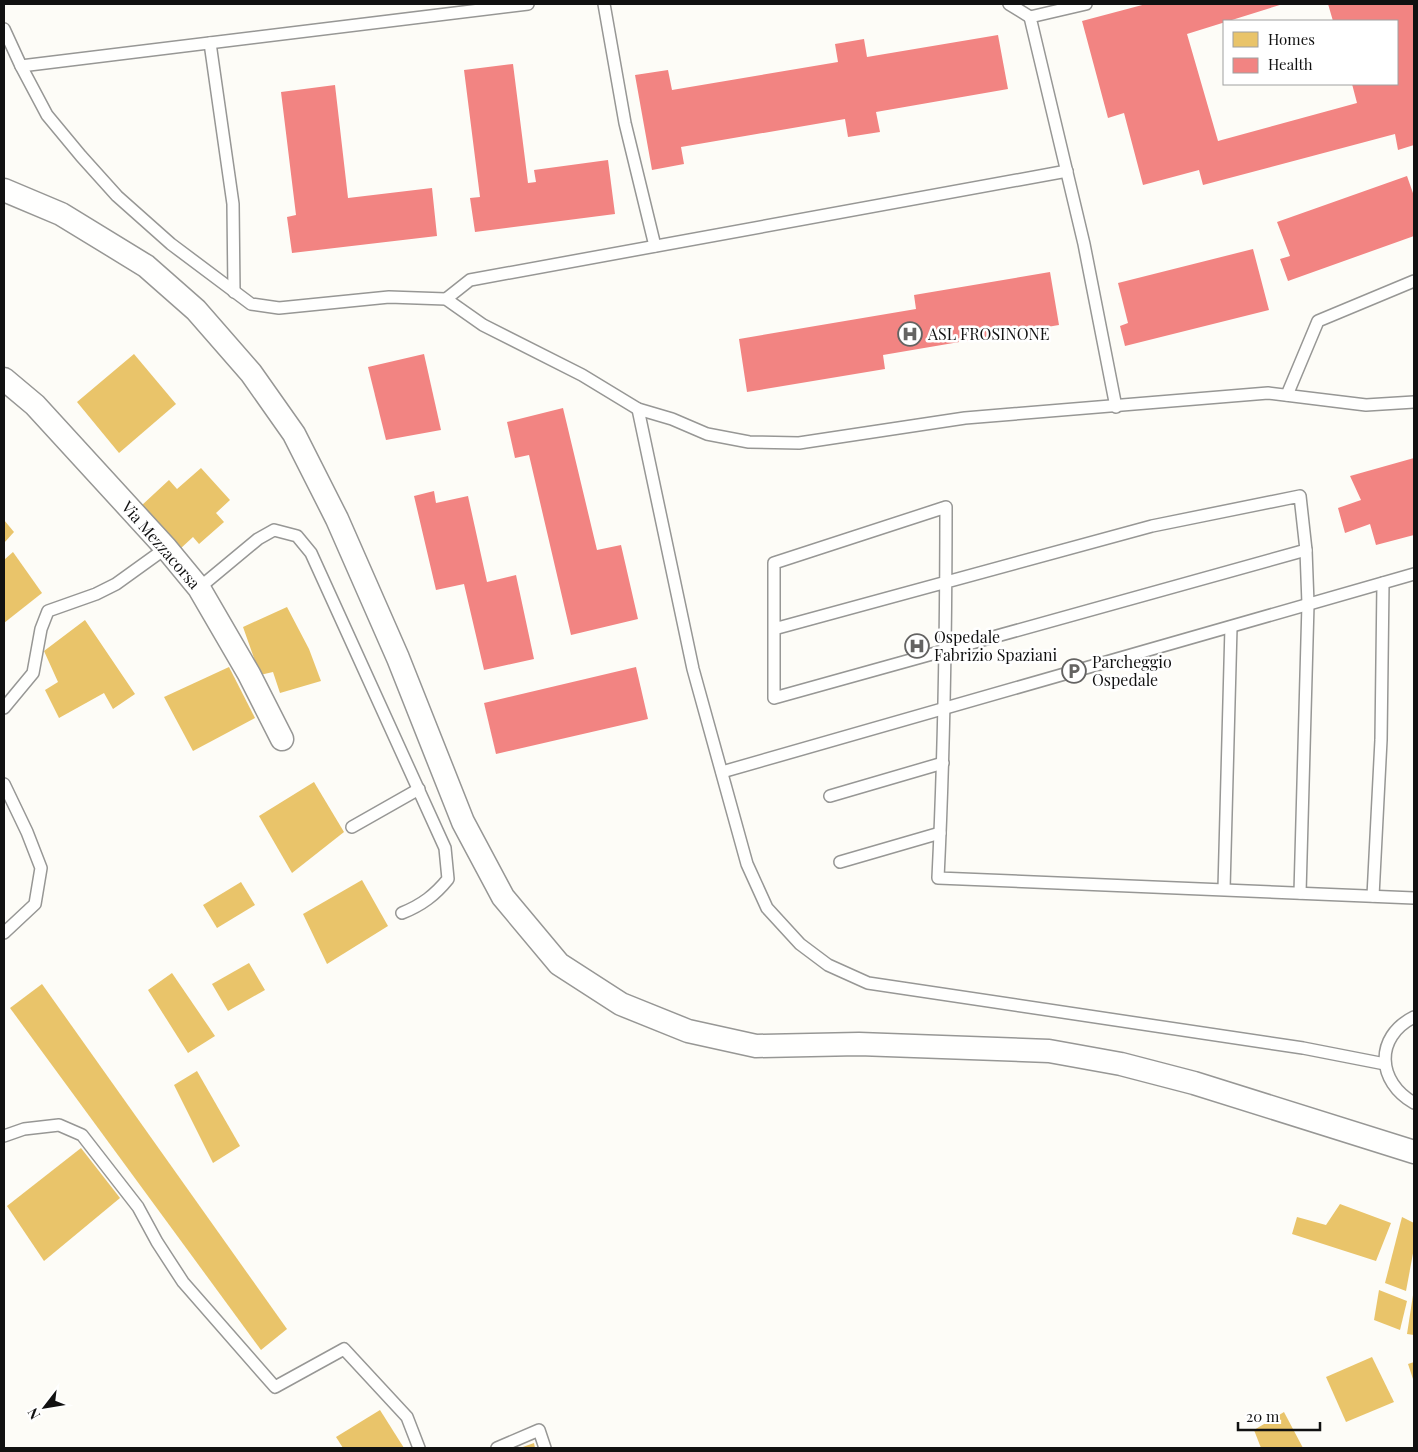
<svg xmlns="http://www.w3.org/2000/svg" width="1418" height="1452" font-family="'Playfair Display',serif">
	<rect width="100%" height="100%" fill="#fdfcf7"/>
	<g fill="#e9c46a">
		<polygon points="134,354 176,404 119,453 77,402"/>
		<polygon points="201,468 230,500 216,513 224,522 199,544 193,537 180,549 141,506 169,480 177,489"/>
		<polygon points="4,520 14,532 4,543"/>
		<polygon points="13,552 42,593 4,623 4,560"/>
		<polygon points="287,607 309,649 321,681 280,693 273,672 260,675 243,627"/>
		<polygon points="85,620 135,694 113,709 104,693 59,718 45,690 58,682 44,651"/>
		<polygon points="229,667 255,718 193,751 164,697"/>
		<polygon points="314,782 344,832 292,873 259,816"/>
		<polygon points="362,880 388,926 327,964 303,914"/>
		<polygon points="241,882 255,905 217,928 203,905"/>
		<polygon points="249,963 265,990 228,1011 212,984"/>
		<polygon points="172,973 215,1036 188,1053 148,990"/>
		<polygon points="42,984 287,1329 261,1350 10,1008"/>
		<polygon points="197,1071 240,1146 213,1163 174,1085"/>
		<polygon points="81,1148 120,1198 44,1261 7,1206"/>
		<polygon points="1340,1204 1391,1223 1376,1261 1292,1234 1297,1217 1326,1225"/>
		<polygon points="1402,1217 1414,1223 1414,1248 1406,1291 1385,1283"/>
		<polygon points="1379,1290 1407,1301 1400,1330 1374,1320"/>
		<polygon points="1413,1295 1414,1295 1414,1335 1407,1334"/>
		<polygon points="1372,1357 1394,1402 1346,1422 1326,1377"/>
		<polygon points="1414,1362 1414,1382 1408,1364"/>
		<polygon points="380,1410 404,1448 343,1448 336,1437"/>
		<polygon points="1284,1412 1303,1448 1261,1448 1254,1430"/>
		<polygon points="534,1443 535,1448 520,1448"/>
	</g>
	<g fill="#f28482">
		<polygon points="1146,4 1283,4 1187,34 1218,141 1357,103 1352,84 1397,84 1397,21 1333,21 1328,4 1414,4 1414,145 1398,150 1395,134 1203,185 1199,170 1143,185 1124,113 1108,118 1082,21"/>
		<polygon points="998,35 1008,89 876,112 880,132 848,137 845,119 681,147 684,164 652,170 635,75 668,70 672,90 838,62 835,44 864,39 867,57"/>
		<polygon points="513,64 528,183 536,182 534,170 608,160 615,214 475,232 470,198 480,197 464,70"/>
		<polygon points="335,85 348,198 432,188 437,236 292,253 287,217 296,215 281,92"/>
		<polygon points="1407,176 1414,196 1414,236 1288,281 1280,259 1290,256 1277,222"/>
		<polygon points="1253,249 1269,310 1125,346 1120,326 1128,323 1118,283"/>
		<polygon points="1050,272 1059,325 883,355 885,369 747,392 739,339 916,309 914,295"/>
		<polygon points="424,354 441,430 386,440 368,367"/>
		<polygon points="563,408 597,550 621,545 638,619 571,635 529,455 515,458 507,422"/>
		<polygon points="1414,458 1414,535 1376,545 1370,524 1345,533 1338,508 1361,500 1350,476"/>
		<polygon points="434,491 436,503 468,496 487,582 516,575 534,659 484,670 464,584 436,590 414,496"/>
		<polygon points="636,667 648,719 496,754 484,703"/>
	</g>
	<g fill="none" stroke-linecap="round" stroke-linejoin="round">
		<g stroke="#979795" stroke-width="14">
			<g id="service">
				<polyline points="604,4 625,123 655,246"/>
				<polyline points="1009,4 1030,17"/>
				<polyline points="1086,4 1030,17 1084,244 1116,407"/>
				<polyline points="4,29 21,66 47,115 81,156 117,196 171,244 251,304 279,308 389,297 446,299 483,325 582,375 638,409 672,419 707,434 749,442 799,443 965,418 1268,393 1366,405 1414,402"/>
				<polyline points="210,43 233,204 234,292"/>
				<polyline points="21,66 528,4"/>
				<polyline points="446,299 470,280 1067,171"/>
				<polyline points="1287,395 1318,321 1414,281"/>
				<polyline points="638,409 693,669 747,864 767,908 800,944 828,965 868,983 1303,1048 1385,1064"/>
				<path d="M199 588 258 539 274 530 297 536 311 553 445 848 448 879C435 895 422 905 402 913"/>
				<path d="M774 629 1152 526 1300 496 1306 550 774 698V563L946 507C946 631 944 754 938 878L1414 898"/>
				<polyline points="4,708 33,673 41,629 48,611 96,594 116,584 166,548"/>
				<polyline points="722,772 1414,574"/>
				<polyline points="4,784 27,832 41,868 35,904 4,933"/>
				<polyline points="830,796 943,763"/>
				<polyline points="352,827 419,789"/>
				<polyline points="840,862 940,833"/>
				<polyline points="1224,889 1231,627"/>
				<polyline points="1300,893 1308,604 1306,550"/>
				<polyline points="1373,896 1381,740 1383,583"/>
				<path d="M1414 1017C1374 1037 1377 1082 1414 1103"/>
				<polyline points="4,1136 24,1129 59,1125 82,1135 138,1207 157,1242 183,1282 275,1387 344,1349 407,1417 419,1448"/>
				<polyline points="497,1448 539,1430 545,1448"/>
			</g>
		</g>
		<g stroke="#979795" stroke-width="25">
			<g id="minor">
				<polyline points="4,190 61,214 146,266 196,310 251,373 294,434 337,519 398,658 463,822 503,897 559,964 621,1004 688,1031 756,1046 859,1044 1049,1051 1121,1064 1194,1083 1414,1152"/>
				<polyline points="4,379 35,405 166,548 199,588 249,674 282,739"/>
			</g>
		</g>
		<use href="#service" stroke="#fffffe" stroke-width="11"/>
		<use href="#minor" stroke="#fffffe" stroke-width="22"/>
	</g>
	<defs>
		<g id="hospital-ring" transform="scale(1.25)"><circle r="9.5" fill="#fff" stroke="#646362" stroke-width="1.5"/><path d="M-5-5h3v3.5h4V-5h3V5h-3V1.5h-4V5h-3Z" fill="#646362"/></g>
		<g id="parking-ring" transform="scale(1.25)"><circle r="9.5" fill="#fff" stroke="#646362" stroke-width="1.5"/><path d="M-3.5-5.5H1a3.5 3.5 0 0 1 0 7H-1V5.5H-3.5ZM-1-3.4V-.6H.8a1.4 1.4 0 0 0 0-2.8Z" fill="#646362"/></g>
	</defs>
	<g fill-rule="evenodd">
		<use href="#hospital-ring" x="910" y="334"/>
		<use href="#hospital-ring" x="917" y="646"/>
		<use href="#parking-ring" x="1074" y="671"/>
	</g>
	<g text-anchor="middle" stroke-width="5" stroke-linejoin="round" paint-order="stroke">
		<g font-size="16" fill="#111" stroke="#fff" text-anchor="start">
			<text x="928" y="340">ASL FROSINONE</text>
			<text x="934" y="643">Ospedale<tspan x="934" dy="18">Fabrizio Spaziani</tspan></text>
			<text x="1092" y="668">Parcheggio<tspan x="1092" dy="18">Ospedale</tspan></text>
		</g>
		<g font-size="16" fill="#111" stroke="#fff">
			<text transform="translate(161 545) rotate(49)" y="6">Via Mezzacorsa</text>
		</g>
	</g>
	<rect width="1418" height="1452" fill="none" stroke="#111111" stroke-width="10"/>
	<rect x="1223" y="20" width="175" height="65" fill="#ffffff" stroke="#a0a0a0"/>
	<rect x="1233" y="32" width="25" height="15" fill="#e9c46a" stroke="#a0a0a0"/>
	<text x="1268" y="45" font-size="15" fill="#111111">Homes</text>
	<rect x="1233" y="58" width="25" height="15" fill="#f28482" stroke="#a0a0a0"/>
	<text x="1268" y="70" font-size="15" fill="#111111">Health</text>
	<g transform="translate(45 1407) rotate(239)" stroke="#ffffff" stroke-width="4" paint-order="stroke">
	<path d="M0-4L9 19L0 12L-9 19Z" fill="#111111"/>
	<text y="-8" font-size="14" font-weight="bold" text-anchor="middle" fill="#111111">N</text>
	</g>
	<path d="M1238 1422v8h82v-8" fill="none" stroke="#111111" stroke-width="2.5"/>
	<text x="1246" y="1422" font-size="15" fill="#111111" stroke="#ffffff" stroke-width="4" paint-order="stroke">20 m</text>
</svg>
